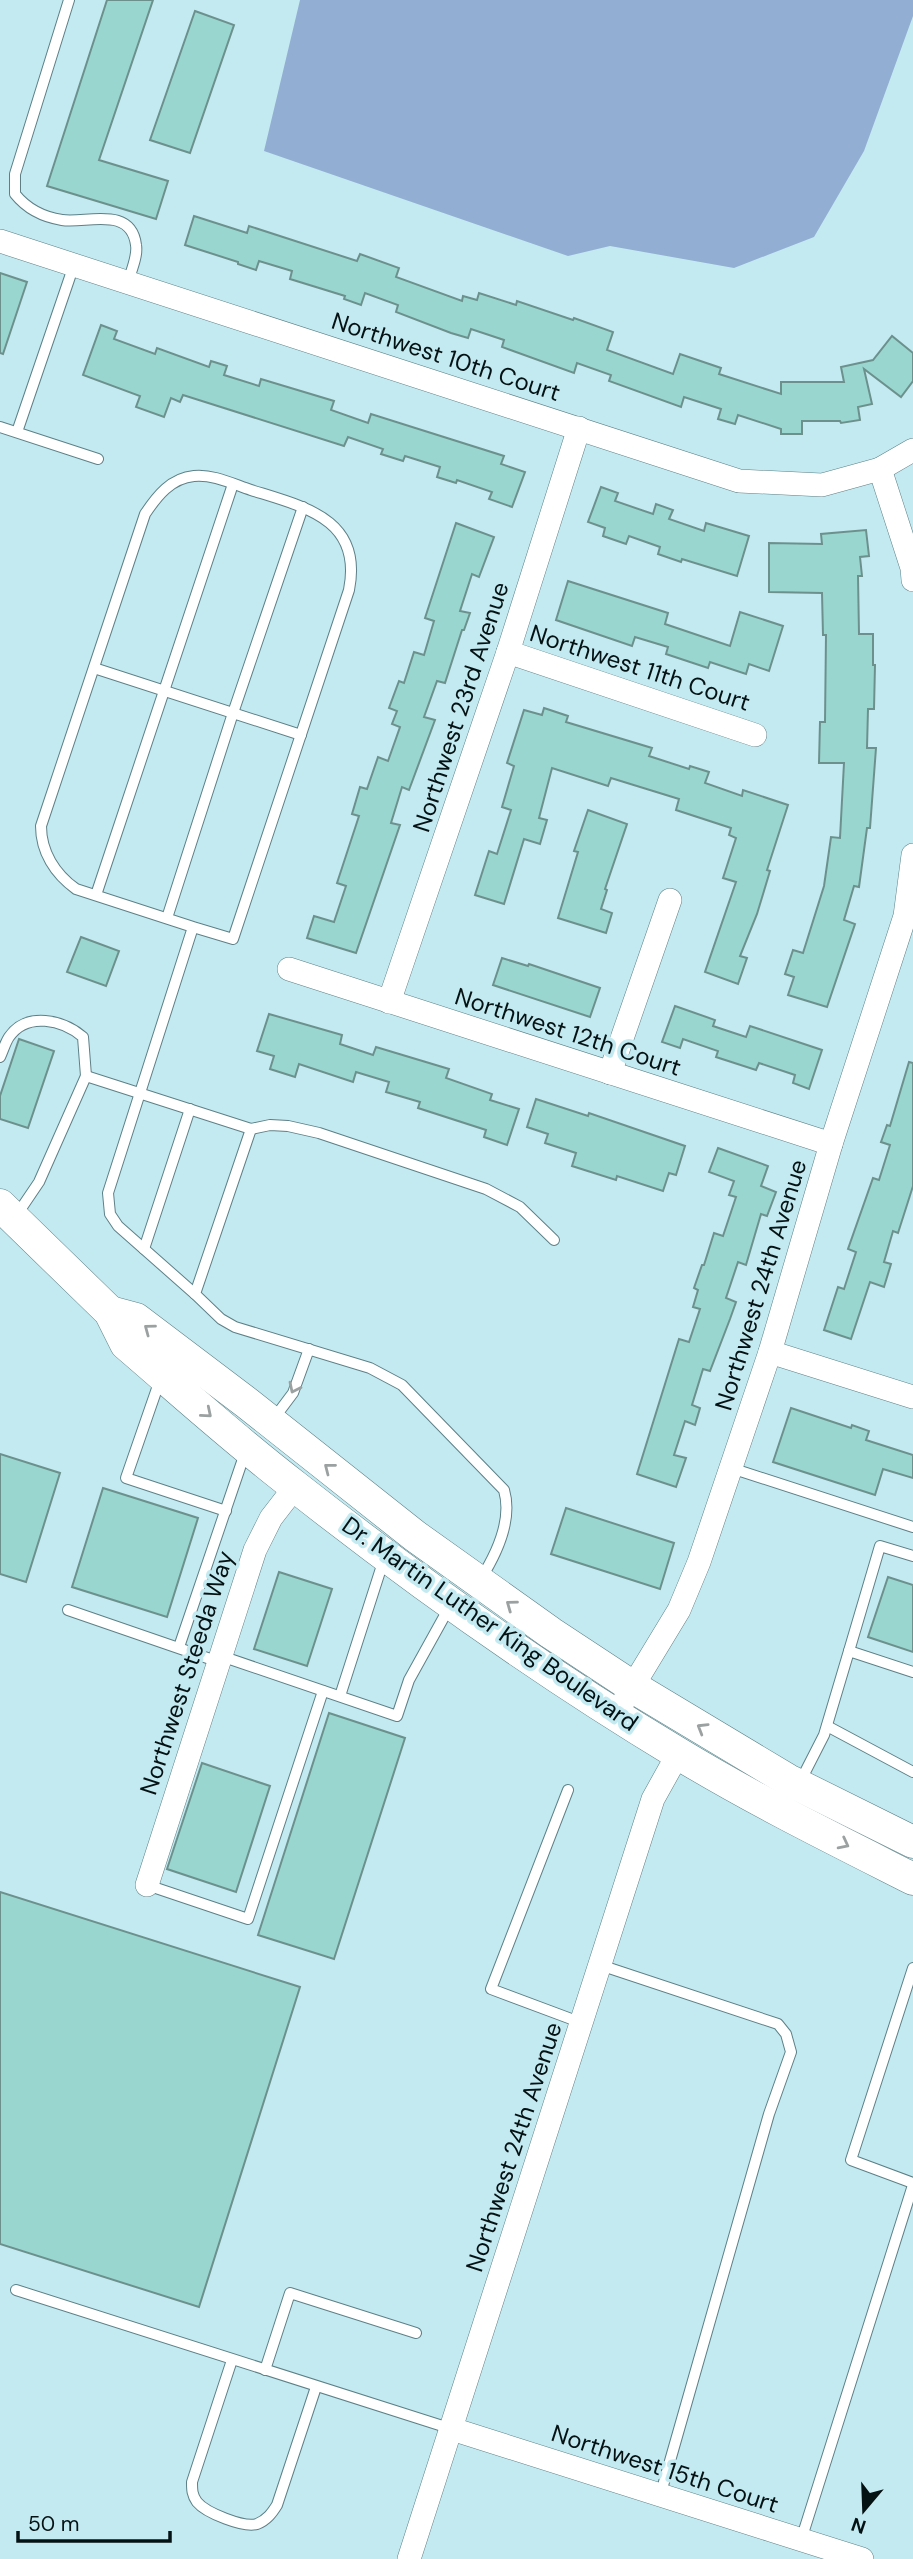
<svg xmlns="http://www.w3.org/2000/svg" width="913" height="2559" font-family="'DM Sans',sans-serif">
	<rect width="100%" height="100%" fill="#c4eaf1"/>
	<polygon fill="#93aed3" points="300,0 913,0 913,16 864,151 814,237 734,268 610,246 568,256 264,151"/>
	<g fill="#9ad6d0" stroke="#6c918d" stroke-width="2">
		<polygon points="107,0 153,0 99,160 168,181 156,219 47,186"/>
		<polygon points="195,11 234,25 190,153 150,140"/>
		<polygon points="194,216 247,233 249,226 357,261 360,254 399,268 396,277 462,301 463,296 477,300 479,293 516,305 517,301 573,320 574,318 613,332 607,350 673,374 680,354 721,368 719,374 781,394 781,382 844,382 841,367 873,360 892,336 913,353 913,381 901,397 864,369 872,404 858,407 860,420 841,423 840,421 802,421 802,434 781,434 781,429 738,415 735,424 718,419 721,409 684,397 681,407 609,381 611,375 577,363 574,373 502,347 504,340 471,329 468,338 451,333 396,312 398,305 365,293 361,305 344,299 345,296 290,279 292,271 259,261 256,270 238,264 238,262 185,245"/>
		<polygon points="0,273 27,282 3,354 0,353"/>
		<polygon points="101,325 117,331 114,339 155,354 157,348 209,367 211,361 227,366 224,375 259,386 261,379 334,401 331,410 368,423 371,414 504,456 501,464 525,472 512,507 489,499 492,492 457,480 456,483 437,477 440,467 405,456 403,461 381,454 383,449 348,437 344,446 183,395 180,402 171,398 164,417 136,407 140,396 83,375"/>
		<polygon points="601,487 618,493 615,501 653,514 656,504 673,510 669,519 704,531 706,523 749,536 737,576 682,559 681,562 658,554 660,547 629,536 626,544 603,536 605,528 588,522"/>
		<polygon points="456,523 494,537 479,577 472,574 460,611 470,613 464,630 462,630 445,683 437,681 424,717 435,720 409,790 402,787 391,823 400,825 356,953 307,938 314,916 334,922 346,886 337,883 359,816 352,814 360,787 367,789 378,757 388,761 400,727 392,724 397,711 389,708 399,681 404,683 414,652 424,655 434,621 425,618"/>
		<polygon points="866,530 869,556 860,557 862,576 858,576 859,634 873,634 873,665 875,665 874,709 868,709 867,748 876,748 870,828 867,828 859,887 854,886 844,920 855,924 827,1007 788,995 794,977 785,974 793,950 803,953 824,886 831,837 840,838 844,763 819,763 820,722 825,722 826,635 823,635 822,593 769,592 769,543 822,544 821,534"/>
		<polygon points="568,581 668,613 665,624 730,646 740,612 783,626 769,671 749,664 746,674 710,662 708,668 666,654 668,647 635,637 632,646 556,620"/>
		<polygon points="544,708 568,716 566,722 652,748 649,756 689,769 690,766 709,772 705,783 742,796 743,790 788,805 767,870 770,871 757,914 740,956 747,958 738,984 705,972 736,882 723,878 736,838 729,835 731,828 676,810 679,799 611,778 608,786 552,768 539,818 547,820 540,844 524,839 504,904 475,895 489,851 497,854 511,810 502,807 514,766 507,763 524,710 542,715"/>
		<polygon points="588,810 627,824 605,889 607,890 601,909 612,913 606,933 558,918 578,852 574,851"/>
		<polygon points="81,937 119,951 106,986 67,972"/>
		<polygon points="502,958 528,966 529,964 600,988 590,1017 493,985"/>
		<polygon points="675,1006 715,1020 713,1026 746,1037 750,1026 822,1050 809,1089 793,1083 795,1075 759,1063 756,1070 716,1057 718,1051 683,1039 680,1048 662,1042"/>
		<polygon points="269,1014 342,1035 340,1044 373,1055 376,1047 449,1069 446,1078 492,1094 490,1100 519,1109 507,1145 484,1137 486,1130 418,1108 420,1102 386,1092 389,1082 356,1072 353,1082 299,1064 295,1077 270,1069 274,1056 257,1051"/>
		<polygon points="19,1039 54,1051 28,1128 0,1119 0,1096"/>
		<polygon points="909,1062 913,1063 913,1186 898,1233 893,1231 884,1262 891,1264 884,1287 870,1282 851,1339 824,1330 838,1287 844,1289 856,1252 848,1249 873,1178 879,1180 890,1145 881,1142 887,1125 890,1126"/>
		<polygon points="536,1099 588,1116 589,1113 685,1146 676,1175 669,1173 663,1191 617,1176 616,1180 572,1166 576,1153 545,1143 548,1134 527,1127"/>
		<polygon points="718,1148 768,1166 761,1186 776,1192 767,1216 761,1214 746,1265 738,1262 726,1298 736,1302 730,1319 710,1371 703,1369 692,1405 700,1408 695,1425 685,1421 674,1455 686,1458 676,1487 637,1474 679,1339 689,1342 700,1309 693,1307 698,1290 694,1288 702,1265 704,1265 714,1233 723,1236 736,1197 729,1195 734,1181 709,1172"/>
		<polygon points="791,1408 851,1428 852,1425 869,1431 866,1440 913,1455 913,1478 883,1469 875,1495 773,1462"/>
		<polygon points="0,1454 60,1473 26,1582 0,1574"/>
		<polygon points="103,1488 198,1518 167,1617 72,1587"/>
		<polygon points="566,1508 674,1543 660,1589 551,1554"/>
		<polygon points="279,1572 332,1589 307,1666 254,1649"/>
		<polygon points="888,1577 913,1585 913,1652 868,1637"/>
		<polygon points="329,1713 405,1738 334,1959 258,1935"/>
		<polygon points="202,1763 270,1786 236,1892 167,1869"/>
		<polygon points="0,1892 300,1987 199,2307 0,2244"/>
	</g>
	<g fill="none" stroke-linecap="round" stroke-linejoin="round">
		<g stroke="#5d8087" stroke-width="12">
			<g id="service">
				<path d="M69 0 15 174V194C27 209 43 217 62 220 85 224 131 205 136 245 138 256 131 271 128 282"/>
				<polyline points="0,427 98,459"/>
				<polyline points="17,432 74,265"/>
				<polyline points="94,668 301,735"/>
				<polyline points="96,895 233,484"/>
				<polyline points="167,918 233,713 303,507"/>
				<path d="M193 927 76 889C55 874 41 852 41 826L145 514C157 496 171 478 194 476 213 474 233 484 251 490 305 507 363 519 349 590L233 939 193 927 108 1193 110 1214 118 1226 195 1294"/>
				<path d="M0 1057C3 1051 5 1043 9 1037 27 1011 63 1020 83 1037L86 1076"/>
				<polyline points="251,1129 270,1125 288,1126 319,1133 486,1189 520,1207 554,1240"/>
				<path d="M16 1216 39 1182 86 1076 251 1129 195 1294 221 1319 235 1327 370 1368 402 1385 504 1490C513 1521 496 1555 480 1580"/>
				<polyline points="144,1249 190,1109"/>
				<polyline points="161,1377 126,1478 226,1511"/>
				<polyline points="272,1421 293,1393 309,1349"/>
				<polyline points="731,1468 913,1527"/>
				<polyline points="68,1610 219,1662"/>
				<polyline points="179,1647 246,1450"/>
				<polyline points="849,1651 880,1546 913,1556"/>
				<polyline points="221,1656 397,1716 409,1680 450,1606"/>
				<polyline points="340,1696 384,1559"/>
				<polyline points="827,1726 913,1772"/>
				<polyline points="800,1782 824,1735 849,1651 913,1672"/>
				<polyline points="568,1790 491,1989 582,2023"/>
				<polyline points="147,1885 248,1919 323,1691"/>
				<polyline points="600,1965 778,2024 786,2034 791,2052 769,2114 660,2496"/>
				<polyline points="913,1968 851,2160 913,2183"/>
				<polyline points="16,2290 452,2429"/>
				<path d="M232 2360 192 2482C192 2490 192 2495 197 2502 206 2513 244 2528 257 2524 267 2520 272 2513 277 2505L316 2387"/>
				<polyline points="265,2370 290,2293 416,2333"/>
				<polyline points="801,2540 913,2185"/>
			</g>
		</g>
		<g stroke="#5d8087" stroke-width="24">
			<g id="minor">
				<polyline points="0,241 739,481 822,485 880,469 913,450"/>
				<polyline points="880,469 912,568 913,580"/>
				<polyline points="508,652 755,735"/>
				<polyline points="289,969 831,1144"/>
				<polyline points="389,1002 508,652 579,428"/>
				<polyline points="610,1073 670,900"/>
				<polyline points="770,1352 913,1397"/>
				<polyline points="625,1699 679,1610 699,1562 770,1352 831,1144 905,916 913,855"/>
				<polyline points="147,1885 255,1550 271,1518 295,1487"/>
				<polyline points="452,2429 862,2559"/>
				<polyline points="409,2559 653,1799 678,1754"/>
			</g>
		</g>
		<g stroke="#5d8087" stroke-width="33">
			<g id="secondary">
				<path d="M0 1205 110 1312 126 1344C182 1392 237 1442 296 1487 418 1583 546 1674 679 1754 755 1800 834 1839 913 1879"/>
				<polyline points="110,1312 136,1319 247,1403 415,1536 551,1633 633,1687 788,1780 913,1842"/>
			</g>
		</g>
		<use href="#service" stroke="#fff" stroke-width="10"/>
		<use href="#minor" stroke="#fff" stroke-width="23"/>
		<use href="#secondary" stroke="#fff" stroke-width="32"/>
	</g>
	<defs><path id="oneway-chevron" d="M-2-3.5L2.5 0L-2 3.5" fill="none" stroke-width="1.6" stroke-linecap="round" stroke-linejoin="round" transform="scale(1.75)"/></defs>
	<g stroke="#9ba0a1">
		<use href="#oneway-chevron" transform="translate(149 1329) rotate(-143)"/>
		<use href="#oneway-chevron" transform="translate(294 1388) rotate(116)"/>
		<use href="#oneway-chevron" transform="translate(207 1413) rotate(40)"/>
		<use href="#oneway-chevron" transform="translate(329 1468) rotate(-142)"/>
		<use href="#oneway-chevron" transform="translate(511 1605) rotate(-144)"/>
		<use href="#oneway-chevron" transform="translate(702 1728) rotate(-149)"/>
		<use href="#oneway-chevron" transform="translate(844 1844) rotate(27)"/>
	</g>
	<g text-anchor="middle" stroke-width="7" stroke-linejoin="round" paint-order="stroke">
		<g font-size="24" fill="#051214" stroke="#c4eaf1">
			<text transform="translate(446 357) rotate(18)" y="8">Northwest 10th Court</text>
			<text transform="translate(640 668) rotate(18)" y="8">Northwest 11th Court</text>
			<text transform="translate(461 707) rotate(-72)" y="8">Northwest 23rd Avenue</text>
			<text transform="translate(568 1032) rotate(18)" y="8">Northwest 12th Court</text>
			<text transform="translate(761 1285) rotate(-73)" y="8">Northwest 24th Avenue</text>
			<text transform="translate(490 1624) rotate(35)" y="8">Dr. Martin Luther King Boulevard</text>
			<text transform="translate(187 1673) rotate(-72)" y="8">Northwest Steeda Way</text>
			<text transform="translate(514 2147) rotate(-72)" y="8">Northwest 24th Avenue</text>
			<text transform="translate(665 2469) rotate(18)" y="8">Northwest 15th Court</text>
		</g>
	</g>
	<g transform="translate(864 2510) rotate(199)" stroke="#c4eaf1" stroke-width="5" paint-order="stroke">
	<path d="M0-5L12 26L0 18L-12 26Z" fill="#051214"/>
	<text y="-10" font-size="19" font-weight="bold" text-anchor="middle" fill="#051214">N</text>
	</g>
	<path d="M18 2531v10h152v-10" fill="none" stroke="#051214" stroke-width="3.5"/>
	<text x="28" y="2531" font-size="21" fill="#051214" stroke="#c4eaf1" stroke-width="5" paint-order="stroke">50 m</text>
</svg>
